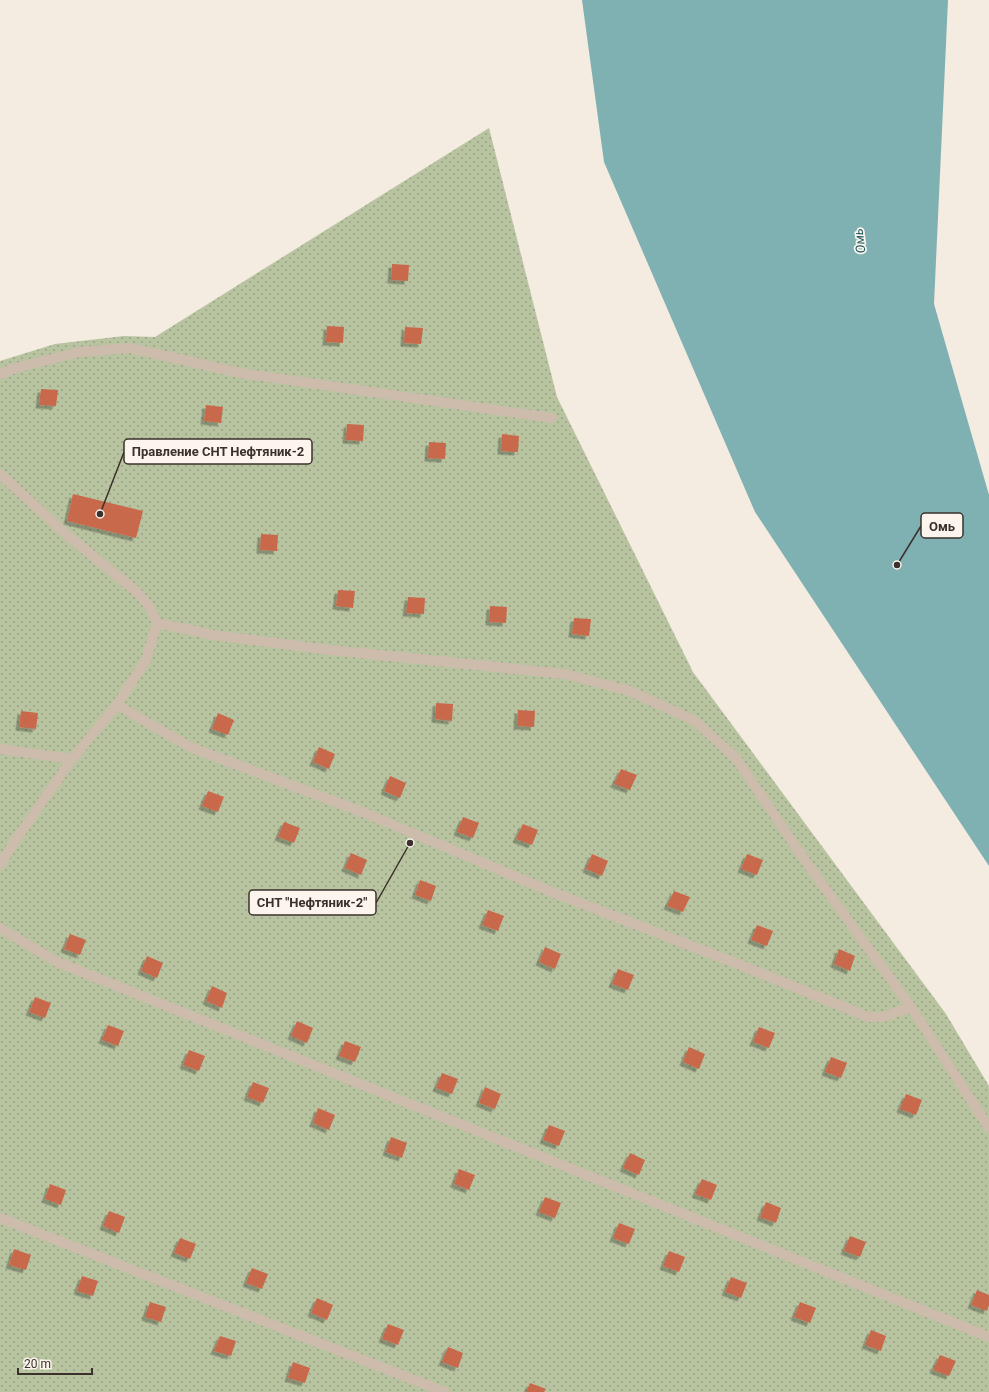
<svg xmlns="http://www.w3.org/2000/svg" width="989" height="1392" font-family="Roboto,sans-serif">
	<defs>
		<pattern id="grass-dots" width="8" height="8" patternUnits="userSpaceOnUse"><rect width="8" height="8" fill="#b8c4a0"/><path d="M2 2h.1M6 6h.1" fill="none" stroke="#97a083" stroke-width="1.8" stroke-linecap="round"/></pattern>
		<filter id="shadow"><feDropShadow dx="-3.5" dy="3.5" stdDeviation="0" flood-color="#0004"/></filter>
	</defs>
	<rect width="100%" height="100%" fill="#f4ebe1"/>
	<polygon fill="url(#grass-dots)" points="489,128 557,397 693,672 946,1014 989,1086 989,1392 0,1392 0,361 55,344 124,336 155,337"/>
	<polygon fill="#7fb0b2" points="582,0 948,0 934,304 989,495 989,866 755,512 604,162"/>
	<g fill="#c8694b" filter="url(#shadow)">
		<polygon points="392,264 409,265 408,281 391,280"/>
		<polygon points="327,326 344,327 343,343 326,342"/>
		<polygon points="405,327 423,328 421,344 404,343"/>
		<polygon points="41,389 58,390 56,406 39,405"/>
		<polygon points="206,405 223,407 221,423 204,421"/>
		<polygon points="347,424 364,425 363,441 346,440"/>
		<polygon points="502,434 519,436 518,452 501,451"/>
		<polygon points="429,442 446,443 445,459 428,458"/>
		<polygon points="73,494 143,511 136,538 67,521"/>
		<polygon points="261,534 278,535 277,551 260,550"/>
		<polygon points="338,590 355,591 353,608 336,606"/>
		<polygon points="408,597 425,598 424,614 406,613"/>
		<polygon points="490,606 507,607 506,623 489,622"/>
		<polygon points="574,618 591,619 589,636 572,634"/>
		<polygon points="436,703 453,704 452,721 435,719"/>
		<polygon points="518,710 535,711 534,727 517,726"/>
		<polygon points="21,711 38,713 36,729 19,727"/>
		<polygon points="218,713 234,720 228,735 212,729"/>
		<polygon points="319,747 335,754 329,769 313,762"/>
		<polygon points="621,769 637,775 630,790 614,784"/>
		<polygon points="390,776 406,783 400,798 384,791"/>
		<polygon points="208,791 224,797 218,812 202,806"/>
		<polygon points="463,817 479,823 473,838 457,832"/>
		<polygon points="284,822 300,828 294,843 278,837"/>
		<polygon points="523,824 538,830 532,845 516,839"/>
		<polygon points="351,853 367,860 361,875 345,868"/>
		<polygon points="592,854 608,861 602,876 586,869"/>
		<polygon points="747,854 763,860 757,875 741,869"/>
		<polygon points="420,880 436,886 431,901 415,895"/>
		<polygon points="674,891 690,897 683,912 667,906"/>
		<polygon points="488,910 504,916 498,931 482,925"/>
		<polygon points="757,925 773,931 767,946 751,940"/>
		<polygon points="70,934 86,940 80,955 64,949"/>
		<polygon points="545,947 561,954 555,969 539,962"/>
		<polygon points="839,949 855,956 850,971 834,964"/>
		<polygon points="147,956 163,963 157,978 141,971"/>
		<polygon points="618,969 634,975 628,990 612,984"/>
		<polygon points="212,986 227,993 222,1008 206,1001"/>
		<polygon points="35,997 51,1003 45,1018 29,1012"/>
		<polygon points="297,1021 313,1028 307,1043 291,1036"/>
		<polygon points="108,1025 124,1031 118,1046 102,1040"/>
		<polygon points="759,1027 775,1033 769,1048 753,1042"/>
		<polygon points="345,1041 361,1047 355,1062 339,1056"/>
		<polygon points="689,1047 705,1054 699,1069 683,1062"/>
		<polygon points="189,1050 205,1056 199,1071 183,1065"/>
		<polygon points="831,1057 847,1063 841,1078 825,1072"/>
		<polygon points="442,1073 458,1079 452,1094 436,1088"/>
		<polygon points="253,1082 269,1088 263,1103 247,1097"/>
		<polygon points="485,1087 501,1094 495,1109 479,1103"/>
		<polygon points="906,1094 922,1100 916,1115 900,1109"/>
		<polygon points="318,1108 335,1115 329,1130 313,1123"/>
		<polygon points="549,1125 565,1131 559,1146 543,1140"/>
		<polygon points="391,1137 407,1143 402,1158 386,1152"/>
		<polygon points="630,1153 645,1160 639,1175 623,1168"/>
		<polygon points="459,1169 475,1175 469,1190 454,1184"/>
		<polygon points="702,1179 717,1185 711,1200 695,1194"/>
		<polygon points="50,1184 66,1190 61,1205 45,1199"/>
		<polygon points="545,1197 561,1203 555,1218 539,1212"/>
		<polygon points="766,1202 781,1208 776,1223 760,1217"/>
		<polygon points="109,1211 125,1217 119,1233 103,1226"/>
		<polygon points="619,1223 635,1229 629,1244 613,1238"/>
		<polygon points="850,1236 866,1242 860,1257 844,1251"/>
		<polygon points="180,1238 196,1244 190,1259 174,1253"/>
		<polygon points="14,1249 31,1255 26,1270 9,1265"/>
		<polygon points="669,1251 685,1257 679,1272 663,1266"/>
		<polygon points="252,1268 268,1274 262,1289 246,1283"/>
		<polygon points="82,1276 98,1281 93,1296 77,1291"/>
		<polygon points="731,1277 747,1283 741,1298 725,1292"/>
		<polygon points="977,1290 989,1295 989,1305 987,1311 971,1305"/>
		<polygon points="317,1298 333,1305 327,1320 311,1313"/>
		<polygon points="150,1302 166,1307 161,1322 145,1317"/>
		<polygon points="800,1302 816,1308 810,1323 794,1317"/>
		<polygon points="388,1324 404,1330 398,1345 382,1339"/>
		<polygon points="871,1330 886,1336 881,1351 865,1345"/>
		<polygon points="220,1336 236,1341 231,1356 214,1351"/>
		<polygon points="448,1347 463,1353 458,1368 442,1362"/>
		<polygon points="940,1355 956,1361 949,1376 933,1370"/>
		<polygon points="293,1362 310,1368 305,1383 288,1378"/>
		<polygon points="530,1383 546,1389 544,1392 526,1392"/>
	</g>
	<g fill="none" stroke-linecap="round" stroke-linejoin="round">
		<g stroke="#cdbbac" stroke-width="10">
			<polyline points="0,374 15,368 80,352 130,348 240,373 552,418"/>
			<polyline points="0,474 67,535 136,591 149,606 157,623 146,660 117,705 72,759 15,841 0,865"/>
			<polyline points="157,623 213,635 321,649 565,674 630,691 695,721 736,758 804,859 911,1007 989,1128"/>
			<polyline points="117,705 190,747 365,813 552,892 743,966 868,1017 883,1017 911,1007"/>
			<polyline points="0,749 72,759"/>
			<polyline points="0,928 55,961 989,1337"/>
			<polyline points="0,1218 445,1392"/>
		</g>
	</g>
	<g text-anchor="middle" stroke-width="3.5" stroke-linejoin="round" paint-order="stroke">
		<g font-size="13" font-style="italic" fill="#1f5a5e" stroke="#fbf5ee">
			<text transform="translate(859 241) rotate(-97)" y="5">Омь</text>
		</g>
	</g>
	<path fill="none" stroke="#3b302b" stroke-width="1.5" d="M100 514L124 452M897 565L921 526M410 843L376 903"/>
	<g fill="#3b302b" stroke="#fbf5ee" stroke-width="1.5">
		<circle cx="100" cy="514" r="4"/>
		<circle cx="897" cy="565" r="4"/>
		<circle cx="410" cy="843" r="4"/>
	</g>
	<g fill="#fbf5ee" stroke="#3b302b" stroke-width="1.5">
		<rect x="124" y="439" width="188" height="25" rx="4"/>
		<rect x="921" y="513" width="42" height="25" rx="4"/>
		<rect x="249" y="890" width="127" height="25" rx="4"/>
	</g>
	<g font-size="13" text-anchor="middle" font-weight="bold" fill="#3b302b">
		<text x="218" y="456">Правление СНТ Нефтяник-2</text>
		<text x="942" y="531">Омь</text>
		<text x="312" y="907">СНТ "Нефтяник-2"</text>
	</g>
	<path d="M18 1368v6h74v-6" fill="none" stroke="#3b302b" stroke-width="2"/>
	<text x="24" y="1368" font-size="12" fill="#3b302b" stroke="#fbf5ee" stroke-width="3" paint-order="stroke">20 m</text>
</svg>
